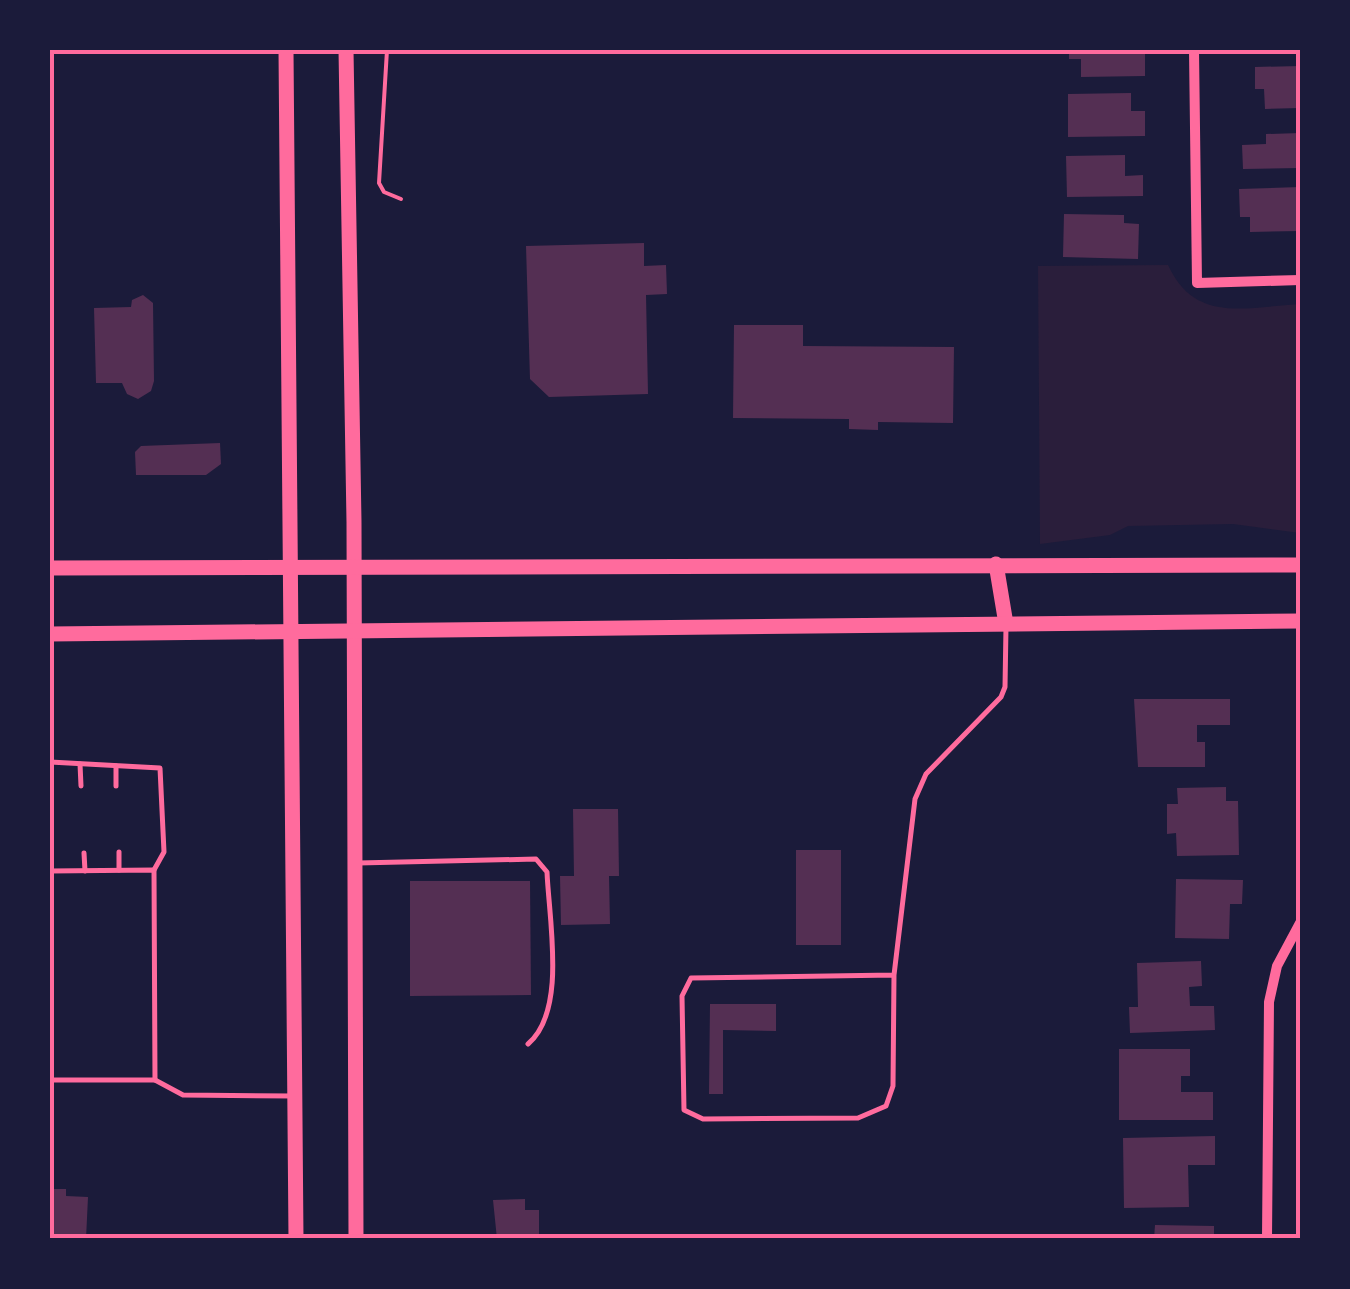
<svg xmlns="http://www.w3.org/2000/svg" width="1350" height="1289" font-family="Lato,sans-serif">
	<rect width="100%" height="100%" fill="#1b1b3a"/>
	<path fill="#2a1e3b" d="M1168 265C1195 324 1246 307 1300 304V533L1233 524 1128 526 1110 535 1040 544 1038 266Z"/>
	<g fill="#542f53">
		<polygon points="1069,50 1145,51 1145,76 1081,77 1081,59 1069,59"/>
		<polygon points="1300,66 1300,108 1265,109 1264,89 1255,89 1255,67"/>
		<polygon points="1131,93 1131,111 1145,111 1145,136 1068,137 1068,94"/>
		<polygon points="1300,133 1300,168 1243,169 1242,145 1266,144 1266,134"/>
		<polygon points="1125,155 1125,176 1143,175 1143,196 1067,197 1066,156"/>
		<polygon points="1300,187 1300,231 1250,232 1250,217 1240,217 1239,189"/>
		<polygon points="1064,214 1124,215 1124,223 1139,224 1138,259 1063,257"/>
		<polygon points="644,243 644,266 666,265 667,294 646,295 648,394 549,397 530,379 526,246"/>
		<polygon points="143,295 153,303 154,381 151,391 138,399 127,394 122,383 96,383 94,308 131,307 132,300"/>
		<polygon points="734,325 803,325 803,346 954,347 953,423 878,422 878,430 849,429 849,419 733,418"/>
		<polygon points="220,443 221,464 206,475 136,475 135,452 141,446"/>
		<polygon points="1134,699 1230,699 1230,725 1197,725 1197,742 1205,742 1205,767 1138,767"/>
		<polygon points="1226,787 1226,801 1238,801 1239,855 1177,856 1176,833 1167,834 1167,804 1178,804 1177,788"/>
		<polygon points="573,809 618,809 619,876 609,876 610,924 561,925 560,876 574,876"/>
		<rect x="796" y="850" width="45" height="95"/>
		<polygon points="1176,879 1243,880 1242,904 1230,904 1229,939 1175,938"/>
		<polygon points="410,881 530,881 531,995 410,996"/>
		<polygon points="1201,961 1202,986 1189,987 1190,1006 1214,1006 1215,1030 1130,1033 1129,1007 1138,1007 1137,963"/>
		<polygon points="710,1004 776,1004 776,1031 723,1030 723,1094 709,1094"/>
		<polygon points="1119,1049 1190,1049 1190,1076 1181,1076 1181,1092 1213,1092 1213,1120 1119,1120"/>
		<polygon points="1215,1136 1215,1165 1188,1165 1189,1207 1124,1208 1123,1138"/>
		<polygon points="50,1189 66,1189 66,1196 88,1197 86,1239 50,1239"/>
		<polygon points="525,1199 525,1210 539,1210 539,1239 497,1239 493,1200"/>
		<polygon points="1155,1225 1214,1226 1214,1239 1154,1239"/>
	</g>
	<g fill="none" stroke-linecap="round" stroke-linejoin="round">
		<polyline stroke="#ff6b9d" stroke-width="4" points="387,50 379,183 384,192 401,199"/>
		<g stroke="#ff6b9d" stroke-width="5">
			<polyline points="50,762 160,768 164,852 154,870"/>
			<polyline points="80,764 81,786"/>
			<polyline points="116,766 116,786"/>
			<polyline points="119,852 119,870"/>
			<polyline points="84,853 85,871"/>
			<path d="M358 863 536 859 547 872C549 921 567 1011 528 1044"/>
			<polyline points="50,871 154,870 155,1080 50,1080"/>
			<polyline points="894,975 691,978 682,996 684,1110 703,1119 858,1118 886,1106 893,1086 894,975 915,799 926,774 1001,697 1005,687 1006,627"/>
			<polyline points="155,1080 183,1095 294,1096"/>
		</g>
		<g stroke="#ff6b9d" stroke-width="10">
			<polyline points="1194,50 1197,283 1300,280"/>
			<polyline points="1267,1239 1269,1002 1277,966 1300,923"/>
		</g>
		<g stroke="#ff6b9d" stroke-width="15">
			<polyline points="286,50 296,1239"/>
			<polyline points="346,50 354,522 356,1239"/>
			<polyline points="996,564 1006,624"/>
			<polyline points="50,568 1300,565"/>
			<polyline points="50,634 1300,621"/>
		</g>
	</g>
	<rect width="1350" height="1289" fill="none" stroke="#1b1b3a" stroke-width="105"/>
	<rect x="52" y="52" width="1246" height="1184" fill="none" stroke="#ff6b9d" stroke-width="4"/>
</svg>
